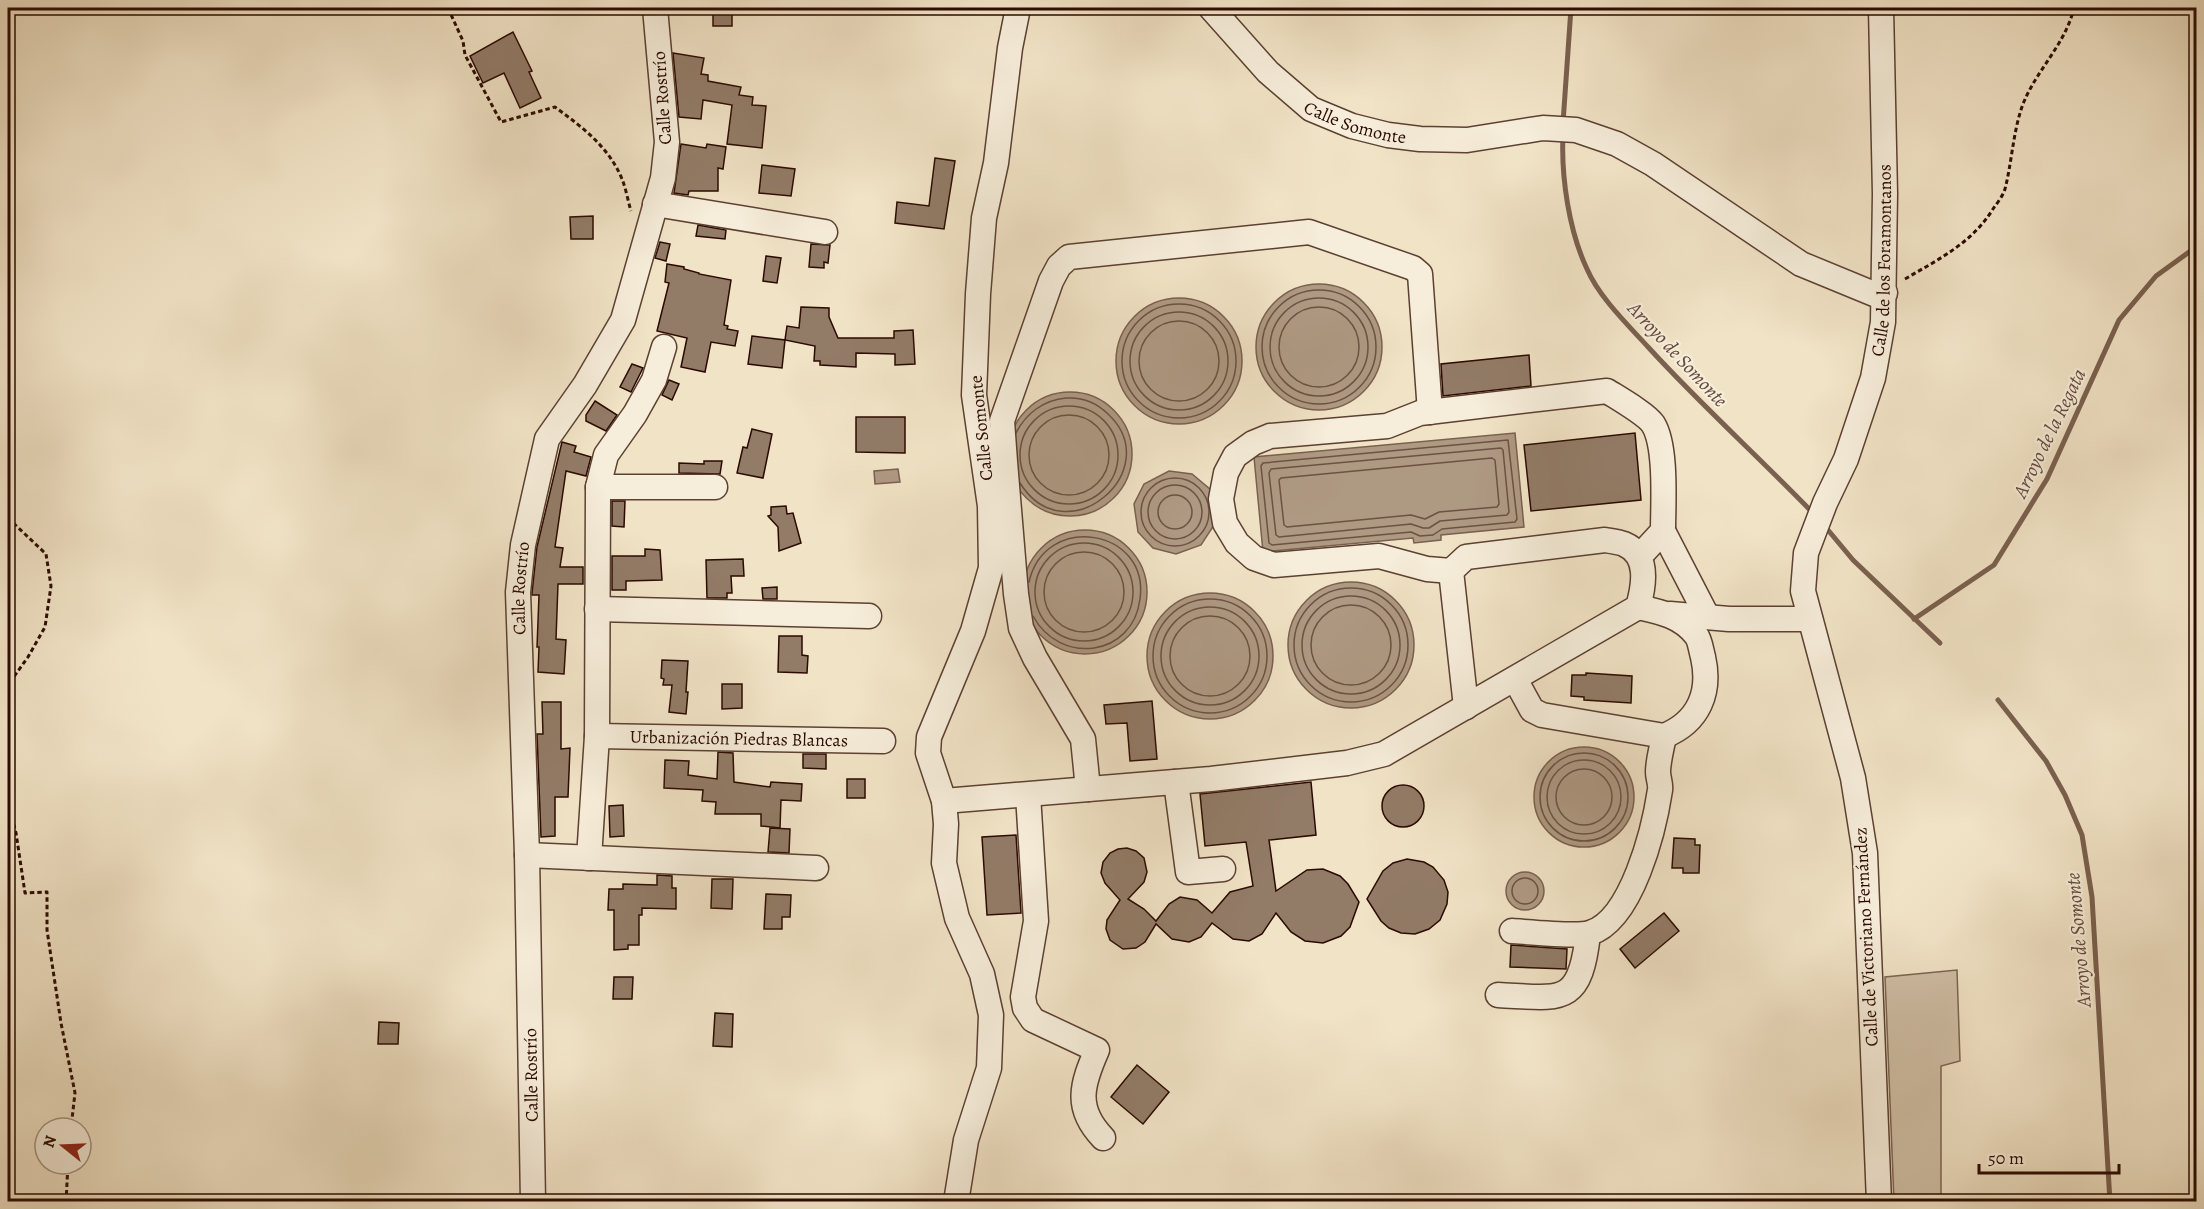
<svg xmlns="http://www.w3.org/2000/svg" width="2204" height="1209" font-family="Alegreya,serif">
	<rect width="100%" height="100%" fill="#f1e3c6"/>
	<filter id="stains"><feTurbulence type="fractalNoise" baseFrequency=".00333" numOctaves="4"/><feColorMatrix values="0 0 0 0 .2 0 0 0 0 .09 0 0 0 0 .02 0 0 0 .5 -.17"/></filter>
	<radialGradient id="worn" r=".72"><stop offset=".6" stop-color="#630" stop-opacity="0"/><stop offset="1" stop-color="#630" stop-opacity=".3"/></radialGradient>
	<polygon fill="#cfbea5" stroke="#7d6453" stroke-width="1.5" points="1957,970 1960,1061 1941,1066 1941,1201 1894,1201 1885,977"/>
	<g fill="#ae9983" stroke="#7a604f" stroke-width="1.5">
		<circle cx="1319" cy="347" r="63"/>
		<circle cx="1179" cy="361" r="63"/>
		<circle cx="1070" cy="454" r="62"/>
		<polygon points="1515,433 1524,527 1441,535 1441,540 1414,543 1413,538 1263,552 1254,457"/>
		<polygon points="898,469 900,482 875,484 874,471"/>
		<polygon points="1169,471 1192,474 1211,490 1216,522 1201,545 1176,554 1153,548 1138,532 1134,504 1144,484"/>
		<circle cx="1085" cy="592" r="62"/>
		<circle cx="1351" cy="645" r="63"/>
		<circle cx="1210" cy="656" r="63"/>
		<circle cx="1584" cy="797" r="50"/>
		<circle cx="1525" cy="891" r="19"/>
	</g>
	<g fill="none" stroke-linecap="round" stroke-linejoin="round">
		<g stroke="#6c5242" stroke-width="1.5">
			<circle cx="1319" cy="347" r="57"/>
			<circle cx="1319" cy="347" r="49"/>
			<circle cx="1179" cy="361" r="57"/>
			<circle cx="1319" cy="347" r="40"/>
			<circle cx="1179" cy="361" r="49"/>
			<circle cx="1179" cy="361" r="40"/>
			<circle cx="1069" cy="455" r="49"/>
			<circle cx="1069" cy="455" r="40"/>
			<path d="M1016 433C1026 413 1044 400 1066 398 1082 397 1097 403 1108 414 1168 470 1066 557 1020 483"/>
			<polygon points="1508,440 1517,519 1515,522 1442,529 1433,535 1420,536 1411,532 1272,545 1269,543 1261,466 1263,463"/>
			<polygon points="1501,448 1503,450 1509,512 1507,515 1440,521 1429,528 1423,528 1411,524 1279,537 1276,535 1269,473 1271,469"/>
			<polygon points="1492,458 1495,460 1499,504 1497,507 1439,512 1425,519 1411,515 1287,527 1284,525 1279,480 1281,478"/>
			<circle cx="1175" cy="512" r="34"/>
			<circle cx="1175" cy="512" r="27"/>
			<circle cx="1175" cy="512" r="17"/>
			<circle cx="1084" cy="592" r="49"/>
			<circle cx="1084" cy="592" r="40"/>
			<path d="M1029 582C1045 511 1150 529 1140 599 1133 657 1060 666 1033 616"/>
			<circle cx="1351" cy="645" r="57"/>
			<circle cx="1351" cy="645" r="49"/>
			<circle cx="1210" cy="656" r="57"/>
			<circle cx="1351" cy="645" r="40"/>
			<circle cx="1210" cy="656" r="49"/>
			<circle cx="1210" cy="656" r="40"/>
			<circle cx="1584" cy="797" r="44"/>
			<circle cx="1584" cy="797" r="37"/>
			<circle cx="1584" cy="797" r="28"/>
			<circle cx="1525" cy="891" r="13"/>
		</g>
		<g stroke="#7a604f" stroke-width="5">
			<polyline points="1563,123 1571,8"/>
			<path d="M1563 135C1561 177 1569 231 1587 269 1599 297 1628 325 1649 348 1701 405 1759 457 1813 513"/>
			<polyline points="1823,524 1853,560 1940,643"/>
			<polyline points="1914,619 1994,565 2047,479 2119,320 2156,276 2196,247"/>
			<polyline points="1998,700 2046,761 2065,795 2082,835 2092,897 2110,1202"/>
		</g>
	</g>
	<g fill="#927b67" stroke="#2b0a01" stroke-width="1.5">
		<rect x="713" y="8" width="19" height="18"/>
		<polygon points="513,32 532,71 529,72 541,98 520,108 504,73 483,83 470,56"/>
		<polygon points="673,53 704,58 701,74 708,75 708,81 741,87 739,95 753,97 752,105 766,106 762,148 727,144 732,105 703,100 701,119 679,117"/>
		<polygon points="681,144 706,148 707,144 726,147 723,169 718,168 718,191 689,191 688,195 674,193"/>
		<polygon points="935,158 955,161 944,229 895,223 897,202 929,206"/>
		<polygon points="762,165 795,169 791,196 759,193"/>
		<polygon points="593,216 593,239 571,239 570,217"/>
		<polygon points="698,225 726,230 725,239 696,236"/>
		<polygon points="660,242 670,244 666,261 655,258"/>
		<polygon points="811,244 830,245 828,263 824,262 824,268 809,267"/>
		<polygon points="766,256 781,258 777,283 763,281"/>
		<polygon points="667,264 684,267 684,269 699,273 699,274 731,280 724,325 728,326 727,329 738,331 735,346 711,342 705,372 681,367 687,338 657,331 669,283 665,282"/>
		<polygon points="801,307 829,308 829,317 838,338 894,338 894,331 913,330 915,364 895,365 895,354 856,353 856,367 820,365 820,361 814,361 815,346 785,340 787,326 799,328"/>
		<polygon points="752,336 785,340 782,368 748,364"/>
		<polygon points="1529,355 1531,386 1443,396 1441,364"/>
		<polygon points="632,364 643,368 631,392 620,387"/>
		<polygon points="669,380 679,384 672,400 662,395"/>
		<polygon points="595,401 617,415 606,431 586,421 586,415"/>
		<polygon points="856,417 905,417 905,453 856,452"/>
		<polygon points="752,429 772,434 763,478 737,473 743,447 747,448"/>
		<polygon points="1635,433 1641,500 1531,511 1524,445"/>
		<polygon points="562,442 576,446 574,452 591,457 586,476 566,471 555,547 563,548 560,567 583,567 583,584 558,584 556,639 566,640 564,674 538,672 539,647 537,647 539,595 532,595 532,593 537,547"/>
		<polygon points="704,461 722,461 720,474 679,473 679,463 704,464"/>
		<polygon points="612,501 625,501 624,527 612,526"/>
		<polygon points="786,506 787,514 793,513 801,543 779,551 778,527 768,516 771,515 771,507"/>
		<polygon points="645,549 660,550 662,580 626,581 626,590 612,590 612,556 645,556"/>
		<polygon points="743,559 744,576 731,576 732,593 727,593 727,598 707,598 706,560"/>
		<polygon points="777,587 777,599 763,599 762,588"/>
		<polygon points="779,636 802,636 802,655 808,656 807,673 778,672"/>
		<polygon points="662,660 688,661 686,692 688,692 686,714 669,712 672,685 663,685 664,679 661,678"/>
		<polygon points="1586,673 1632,676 1631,703 1584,700 1584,697 1571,696 1572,675 1586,675"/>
		<polygon points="722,684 742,684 742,708 722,709"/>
		<polygon points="1152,701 1157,759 1130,761 1127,723 1106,724 1104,705"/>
		<polygon points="542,702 561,702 561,749 570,748 568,797 555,797 555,836 541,837 537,734 543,734"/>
		<polygon points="718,752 733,753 734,782 770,787 771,782 802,784 801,801 781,800 780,828 761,826 761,814 715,814 716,802 702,801 703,790 664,788 665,760 689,761 688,775 717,779"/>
		<polygon points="803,754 826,754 826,769 803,768"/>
		<rect x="847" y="779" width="18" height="19"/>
		<polygon points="1311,782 1316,835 1269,840 1276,891 1307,870 1323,869 1340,876 1348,884 1359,902 1350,927 1341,936 1323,943 1305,941 1291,932 1276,913 1262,934 1249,941 1233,939 1212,923 1201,937 1189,942 1172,939 1156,924 1145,942 1136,948 1123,949 1110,940 1106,929 1107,920 1120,900 1105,883 1101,873 1103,862 1110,853 1118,849 1127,848 1136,851 1144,858 1147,872 1144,882 1128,899 1144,909 1156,921 1169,904 1180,897 1197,900 1212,913 1230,892 1253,886 1246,842 1205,846 1200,794"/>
		<circle cx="1403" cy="806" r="21"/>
		<polygon points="623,805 624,836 610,837 609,806"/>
		<polygon points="770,828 790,829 789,853 768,852"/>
		<polygon points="1016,835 1021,913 987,915 982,837"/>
		<polygon points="1674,838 1695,839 1695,845 1700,845 1699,873 1683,873 1683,868 1672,868"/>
		<polygon points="1407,859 1424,862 1433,867 1444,880 1448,892 1447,904 1440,920 1429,929 1415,934 1401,933 1389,928 1381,921 1367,899 1383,871 1393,863"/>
		<polygon points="657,875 672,876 672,888 676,888 676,909 642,908 642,915 639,915 639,945 628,945 628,949 614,950 614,910 608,910 609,889 623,889 623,884 657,885"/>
		<polygon points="712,879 733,879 732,909 711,908"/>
		<polygon points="766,894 791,895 790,917 782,917 782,929 764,929"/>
		<polygon points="1664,913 1679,931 1635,968 1620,949"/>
		<polygon points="1511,945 1567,949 1566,969 1510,967"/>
		<polygon points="614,977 633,977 632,999 613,999"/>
		<polygon points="715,1013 733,1014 732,1047 713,1046"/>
		<polygon points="379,1022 399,1023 398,1044 378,1044"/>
		<polygon points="1137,1065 1169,1092 1143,1124 1111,1097"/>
	</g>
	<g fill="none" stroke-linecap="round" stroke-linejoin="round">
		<g stroke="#5c4032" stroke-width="27">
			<g id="minor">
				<path id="s1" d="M1211 8 1268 72 1311 109 1352 126 1388 135 1420 139 1467 140 1543 128 1576 130 1617 144 1653 164 1801 264 1874 294 1885 293"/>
				<polyline points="655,204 825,232"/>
				<polyline points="598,487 715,487"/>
				<polyline points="1663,531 1707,616"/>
				<polyline points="1451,571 1466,707"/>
				<polyline points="597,609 869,616"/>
				<polyline points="1670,614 1729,619 1810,619"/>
				<path d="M1515 679 1532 710 1542 715 1664 736C1699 722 1711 692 1703 657 1701 650 1700 640 1696 635 1681 616 1661 612 1638 607"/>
				<path id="s2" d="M597 736 883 741"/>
				<polyline points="1176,782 1188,872 1223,869"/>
				<polyline points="1088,789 1083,739 1035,658 1021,628 1016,594 1005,462 1002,421 1051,281 1059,266 1069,257 1309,232 1413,268 1420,274 1430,412"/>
				<path d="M1028 795 1036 921 1023 997 1025 1008 1033 1020 1097 1050C1082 1084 1074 1108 1103 1138"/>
				<path d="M944 801 1211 779 1347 763 1384 754 1638 607C1644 586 1650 555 1624 544 1619 542 1611 541 1605 540L1466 557 1451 571 1427 569 1379 556 1274 565 1254 558 1237 543 1225 523 1221 499 1226 473 1235 456 1253 443 1270 436 1387 426 1420 413 1607 391C1618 398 1646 414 1653 424 1667 446 1663 505 1663 531L1639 557"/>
				<polyline points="527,855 816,868"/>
				<polyline points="589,858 597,736 598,487 606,455 635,414 654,380 664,347"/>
				<path d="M1512 931C1528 932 1577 937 1590 933 1632 920 1654 830 1660 790 1661 784 1658 778 1658 772 1658 761 1662 747 1664 736"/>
				<path d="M1498 995C1561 998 1580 1007 1588 934"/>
				<path id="s3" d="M533 1202 527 855 518 592 523 545 547 439 585 385 623 320 663 178 667 142 655 8"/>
				<polyline points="956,1202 966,1140 989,1068 991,1015 982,974 957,918 944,863 946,824 944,801 928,753 929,737 973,631 991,568 990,506 974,395 978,294 984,218 996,163 1010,48 1018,8"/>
				<path id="s4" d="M1879 1202 1865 853 1853 778 1803 591 1806 553 1825 503 1846 459 1873 378 1883 322 1885 194 1881 8"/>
			</g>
		</g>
		<g stroke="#2b0a01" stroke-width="3" stroke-dasharray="4.5 3" stroke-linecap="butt">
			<path d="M448 8 463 41 465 55 501 122 555 107C582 127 609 147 622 179 626 189 628 201 631 211"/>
			<path d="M1905 279C1939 259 1972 243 1993 209 1997 203 2003 196 2005 189 2012 162 2013 131 2023 104 2037 69 2065 45 2074 8"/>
			<polyline points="8,518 46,554 51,586 45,627 28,657 8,685"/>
			<polyline points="8,802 16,833 25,893 47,892 47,930 61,1023 75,1093 71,1128"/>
			<polyline points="66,1202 68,1164"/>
		</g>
		<use href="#minor" stroke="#f6edda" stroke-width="24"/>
	</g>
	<g text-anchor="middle" stroke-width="4.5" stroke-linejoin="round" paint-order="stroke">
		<g font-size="18" fill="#2b0a01" stroke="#f6edda">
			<text transform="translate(662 98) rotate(-94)" y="6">Calle Rostrío</text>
			<text dy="6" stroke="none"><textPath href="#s1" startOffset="189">Calle Somonte</textPath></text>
			<text dy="6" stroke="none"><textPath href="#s4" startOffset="963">Calle de los Foramontanos</textPath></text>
			<text transform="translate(981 428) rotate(-96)" y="6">Calle Somonte</text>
			<text dy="6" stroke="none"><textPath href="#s3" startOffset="614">Calle Rostrío</textPath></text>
			<text dy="6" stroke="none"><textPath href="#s2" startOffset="142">Urbanización Piedras Blancas</textPath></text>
			<text transform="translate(1866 937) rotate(-93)" y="6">Calle de Victoriano Fernández</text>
			<text transform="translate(531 1075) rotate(-91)" y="6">Calle Rostrío</text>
		</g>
		<g font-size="20" font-style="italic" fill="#664a3c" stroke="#f6edda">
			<text transform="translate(1678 354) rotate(47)" y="7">Arroyo de Somonte</text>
			<text transform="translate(2049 433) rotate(-64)" y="7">Arroyo de la Regata</text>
			<text transform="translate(2078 940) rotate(-95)" y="7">Arroyo de Somonte</text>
		</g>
	</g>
	<rect width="2204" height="1209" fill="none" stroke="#f1e3c6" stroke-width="30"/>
	<rect x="9" y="9" width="2186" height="1191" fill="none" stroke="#2b0a01" stroke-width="3"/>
	<rect x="15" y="15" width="2174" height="1179" fill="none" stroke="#2b0a01" stroke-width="1.5"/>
	<g transform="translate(63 1146) rotate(288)"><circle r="28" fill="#f6edda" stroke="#a59283" stroke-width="1.5"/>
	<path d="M0-4.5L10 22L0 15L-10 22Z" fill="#8f2418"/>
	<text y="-9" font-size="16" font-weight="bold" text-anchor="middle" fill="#2b0a01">N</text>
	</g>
	<path d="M1979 1164v9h140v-9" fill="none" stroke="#2b0a01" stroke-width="3"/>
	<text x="1988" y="1164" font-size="18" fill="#2b0a01" stroke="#f6edda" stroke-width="4.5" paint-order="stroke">50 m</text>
	<rect width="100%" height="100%" filter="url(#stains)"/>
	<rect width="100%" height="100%" fill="url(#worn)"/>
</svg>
